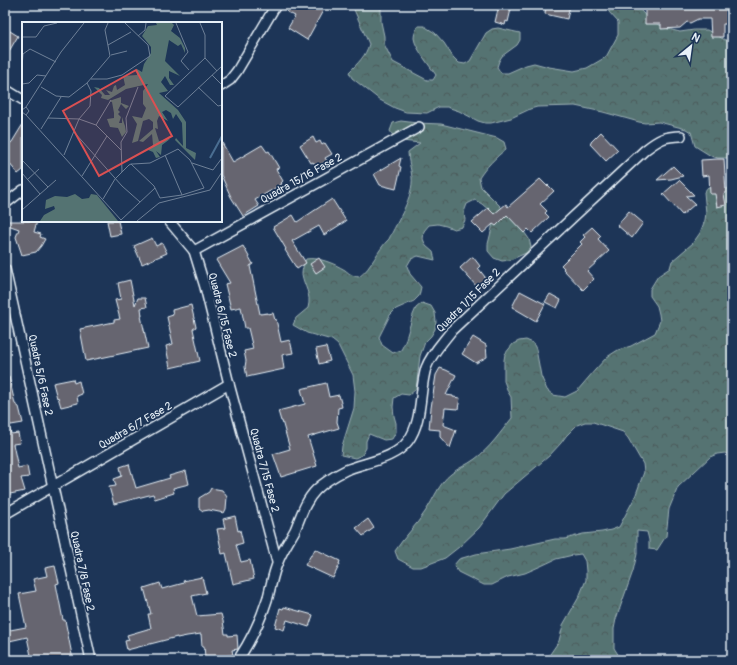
<svg xmlns="http://www.w3.org/2000/svg" width="737" height="665" font-family="Pangolin,sans-serif">
	<defs>
		<pattern id="forest-crowns" width="20" height="18" patternUnits="userSpaceOnUse"><rect width="20" height="18" fill="#547372"/><path d="M2 6a3 3 0 1 1 6 0M12 15a3 3 0 1 1 6 0" fill="none" stroke="#4c5b5c"/></pattern>
	</defs>
	<rect width="100%" height="100%" fill="#1d3557"/>
	<filter id="ink" filterUnits="userSpaceOnUse"><feTurbulence type="fractalNoise" baseFrequency=".025" numOctaves="2"/><feDisplacementMap in="SourceGraphic" scale="8" xChannelSelector="R" yChannelSelector="G"/><feConvolveMatrix kernelMatrix="1 2 1 2 8 2 1 2 1" color-interpolation-filters="sRGB"/></filter>
	<g filter="url(#ink)">
		<g fill="url(#forest-crowns)" stroke="#9eb2b5">
			<path d="M352 5H381V22L384 36V44L393 62 427 80H433L436 75C430 66 415 48 414 38 414 34 416 30 418 26H424L435 33 444 43 453 57 459 63 465 64 470 61 486 33 492 29 498 28 520 33V40L517 45 502 56 499 61 497 67 501 73H508L526 65 534 63 549 67 574 71 587 68 606 57 618 35V22L609 12 608 5H636L649 20 668 29 680 32 694 30H707L725 40 732 39V156L730 158H718L711 156 695 146 691 132 686 129 659 122 645 123 639 122 603 112 575 106 537 107 530 109 511 118 491 123H485L478 121 459 111 447 107H439L427 113 406 112 395 108 380 100 352 78 349 72C358 63 366 56 369 44Z"/>
			<path d="M401 121 417 123 441 124 497 138 504 142 506 149C495 158 486 167 479 178L481 187 520 226 529 239 531 247 526 253 510 260 502 261 494 258 488 251V244L492 228 493 219 490 211 482 204 475 200 467 204 464 212 465 220 462 227 454 229 446 226 438 224 429 225 424 231 423 239 426 246 433 252 435 260 418 256 411 259 407 266 410 274 421 287 419 296 414 301 396 309 390 315 379 337 382 345 393 353 401 350 405 342 413 315 416 308 422 303 431 306 435 313 436 322 435 329 431 336 425 342 420 356 416 389 409 395 401 394 394 398 393 407 394 416 396 423V432L392 439 384 440 369 434 366 441V448L362 455 355 458 341 455 342 446 354 408 355 391 353 375 338 345 332 340 307 333 293 325 296 318 308 308C312 294 304 287 302 274 302 269 304 264 306 259 319 257 333 263 345 270 350 274 352 276 359 277 372 268 377 250 389 239 397 222 414 196 412 177 411 168 408 161 408 152L420 143 402 141 394 137 390 131 393 123Z"/>
			<path d="M732 181V456L725 453 717 454 710 457 678 487 669 509 666 536 657 550 649 549V540L647 532 637 531V554L633 571 616 619 614 629V648L619 656 624 660H543L548 657 559 641 563 625 579 597 586 580V571L585 561 581 554 573 555 556 559 541 566 525 573 508 577 492 585H484L458 572 454 565 459 559 476 554 510 549 555 539H565L583 534 602 532 611 530 619 527 635 497 644 472 643 464 628 438 623 432 593 422H585L577 425 566 436 561 443 549 456 504 494 479 528 459 547 445 558 421 567H413L398 559 395 551C404 537 416 526 425 512 434 499 439 483 451 474 458 468 467 465 475 459 490 448 500 433 512 418L511 397 508 392 504 381V360L505 354 513 344 519 341 526 340 533 343 536 349 541 376 547 390 553 395 565 397 577 391 595 370 607 357 618 350 631 346 655 333 660 321 659 314 657 306 650 296V289L658 276 670 268 672 261 693 243 700 233 705 220 706 213 704 192 708 187 728 189Z"/>
		</g>
		<g fill="#666570" stroke="#e8f1f8">
			<polygon points="291,5 326,5 307,40 288,28 295,16 287,12"/>
			<polygon points="499,5 512,5 508,22 506,21 505,25 495,22"/>
			<polygon points="546,5 570,5 567,19 545,14"/>
			<polygon points="645,5 732,5 732,24 723,24 723,37 711,37 710,19 698,19 690,23 687,22 680,28 661,29 661,24 645,24"/>
			<polygon points="5,28 18,36 5,58"/>
			<polygon points="23,124 23,170 18,174 9,163 5,166 5,147 12,142"/>
			<polygon points="601,132 618,150 606,161 590,144 591,143 591,142"/>
			<polygon points="313,137 316,143 320,141 322,145 325,143 332,154 325,158 327,161 316,167 313,162 311,163 300,145"/>
			<polygon points="221,141 233,162 262,145 267,152 269,151 279,168 276,169 283,181 281,183 282,184 255,200 259,206 243,216 231,197 221,175"/>
			<polygon points="401,158 399,166 401,167 396,189 380,185 374,174"/>
			<polygon points="717,159 724,159 726,193 724,194 726,205 717,207 715,194 710,194 709,175 702,176 701,160"/>
			<polygon points="673,166 683,176 671,179 657,180"/>
			<polygon points="540,179 547,186 548,185 554,191 540,204 547,211 545,213 549,217 532,233 528,229 524,233 507,215 496,226 493,224 483,233 472,222 488,208 494,214 506,204 508,207"/>
			<polygon points="679,180 694,195 686,196 695,204 682,215 663,194"/>
			<polygon points="332,199 346,221 324,235 319,226 292,241 306,263 297,269 285,250 286,249 273,227 293,215 297,222"/>
			<polygon points="629,211 643,223 632,238 617,225"/>
			<polygon points="5,221 37,221 34,232 41,234 40,237 45,239 41,246 36,252 22,255 16,237 19,229 5,224"/>
			<polygon points="107,221 118,221 121,234 110,236"/>
			<polygon points="592,227 601,236 598,239 609,251 587,271 594,279 583,290 563,269 564,268 561,265 582,244 580,242 585,237 583,235"/>
			<polygon points="152,238 156,246 162,243 167,253 142,264 134,246"/>
			<polygon points="243,246 253,264 250,266 260,314 268,313 268,314 273,313 275,320 276,319 281,342 290,340 293,353 282,355 284,369 247,377 245,367 246,361 244,351 253,349 248,328 245,328 241,307 231,309 225,284 230,283 216,260"/>
			<polygon points="472,257 473,257 480,266 478,268 485,277 484,281 479,289 460,268"/>
			<polygon points="319,258 325,267 316,273 310,264"/>
			<polygon points="130,280 135,305 138,298 145,298 147,307 141,308 142,316 141,316 148,348 86,361 80,329 114,322 114,320 120,319 115,300 121,299 118,283"/>
			<polygon points="520,291 545,304 536,321 512,307"/>
			<polygon points="550,294 561,300 557,308 545,302"/>
			<polygon points="191,305 196,327 193,329 200,361 170,368 166,346 173,344 167,317 173,315 172,310"/>
			<polygon points="473,337 486,345 487,357 476,363 462,354"/>
			<polygon points="326,347 330,361 319,364 316,349"/>
			<polygon points="440,368 446,370 456,375 446,395 453,396 453,397 460,398 458,409 445,408 443,425 456,430 450,448 440,437 440,430 429,429 431,408 436,375"/>
			<polygon points="9,377 15,404 19,407 23,423 11,425 5,422 5,378"/>
			<polygon points="73,379 74,383 79,381 82,394 77,396 78,403 61,407 58,397 57,398 53,383"/>
			<polygon points="326,383 329,397 339,395 342,407 338,408 337,422 339,428 308,437 317,466 281,477 273,454 290,449 282,421 281,421 278,411 305,404 301,389"/>
			<polygon points="5,427 9,427 11,434 18,433 20,443 13,444 18,468 27,466 29,477 21,478 25,491 5,495"/>
			<polygon points="129,464 136,488 170,478 169,476 186,471 189,484 173,488 174,493 155,499 153,494 114,504 109,487 116,486 114,479 122,476 120,467"/>
			<polygon points="211,488 222,490 227,497 226,509 224,513 209,510 203,511 199,508 199,498 209,492"/>
			<polygon points="235,516 238,531 240,530 243,543 236,545 241,562 250,560 254,579 233,584 226,553 222,554 217,529 225,528 223,519"/>
			<polygon points="368,519 374,528 363,536 356,528"/>
			<polygon points="315,549 340,561 339,564 340,564 333,578 305,565 311,555 312,555"/>
			<polygon points="55,566 59,583 56,584 63,620 65,620 73,660 32,660 27,637 5,642 5,631 26,627 19,594 36,591 33,579 47,576 45,568"/>
			<polygon points="202,577 206,593 192,596 197,616 221,614 223,621 225,634 228,634 228,636 237,635 238,649 232,650 233,655 205,657 204,646 202,646 201,634 187,636 177,638 177,637 127,650 125,641 129,640 127,635 151,628 148,614 151,614 144,588 160,583 162,589 184,583 183,581"/>
			<polygon points="284,607 313,615 309,627 287,620 284,630 275,627 280,608 283,609"/>
		</g>
		<g fill="none" stroke-linecap="round" stroke-linejoin="round">
			<g stroke="#e8f1f8" stroke-width="12">
				<g id="minor">
					<polyline points="221,86 230,80 237,71 276,5"/>
					<polyline points="5,89 23,100"/>
					<polyline points="5,204 23,190"/>
					<polyline points="169,221 194,251 205,287 229,384 277,562"/>
					<polyline points="194,251 419,127"/>
					<polyline points="5,269 91,660"/>
					<polyline points="5,514 229,384"/>
					<path d="M238 660C251 640 261 620 268 597 271 586 273 573 278 562 282 551 289 541 295 530 301 516 305 501 316 490 324 482 336 475 346 470 366 462 395 459 408 441 423 421 419 391 426 368 431 354 443 342 452 330L645 150C658 140 664 136 681 136"/>
				</g>
			</g>
			<use href="#minor" stroke="#1d3557" stroke-width="9"/>
		</g>
	</g>
	<g text-anchor="middle" stroke-width="3.5" stroke-linejoin="round" paint-order="stroke">
		<g font-size="11" fill="#e8f1f8" stroke="#1d3557">
			<text transform="translate(301 178) rotate(-29)" y="4">Quadra 15/16 Fase 2</text>
			<text transform="translate(468 300) rotate(-45)" y="4">Quadra 1/15 Fase 2</text>
			<text transform="translate(223 315) rotate(76)" y="4">Quadra 6/15 Fase 2</text>
			<text transform="translate(41 375) rotate(78)" y="4">Quadra 5/6 Fase 2</text>
			<text transform="translate(135 425) rotate(-30)" y="4">Quadra 6/7 Fase 2</text>
			<text transform="translate(265 470) rotate(75)" y="4">Quadra 7/15 Fase 2</text>
			<text transform="translate(83 571) rotate(78)" y="4">Quadra 7/8 Fase 2</text>
		</g>
	</g>
	<g transform="translate(22 22)">
		<rect width="200" height="200" fill="#1d3557"/>
		<path d="M134 1H150L152 3 149 9 158 16 163 26V31L159 22 156 24 147 18 143 39 158 54 147 49V56L152 63H148L143 54 139 60 146 69 137 71 156 88 164 100V126L174 131 173 138 153 118 154 116 161 124 160 101 154 92 151 97 149 91 144 88 140 90 146 99 137 94 135 99 136 107 133 106 137 119 148 117 140 123 139 133 134 129 138 135 134 136 131 130 126 128 131 123 130 112 121 120 117 119 131 107V100L127 97 121 99 116 119 110 121 115 102 110 94 120 96 124 86 121 82V69L126 62 104 67 86 78 79 76 80 73 72 65 77 66 83 73H88L84 68 90 70 92 64 94 63 95 68 103 63 101 54 115 53V47L120 50 122 42 129 31V25L120 14 126 4 135 3ZM99 75V81L107 84 104 87 99 82 96 88 98 90 96 92 99 95 97 101H100V95L103 104 104 110 100 115 96 106 88 105 85 97 92 96V91L90 80 87 79ZM53 172 60 177 67 176 69 172 75 173 96 199H18L22 193 33 187 32 184 23 187 24 178 33 174 45 175Z" fill="#547372"/>
		<path fill="none" stroke="#4a6e91" stroke-width="2" d="M188 136 200 114"/>
		<path fill="none" stroke="#6e8097" stroke-width="1" d="M154 1 166 30 159 39 167 48M178 1 183 13V36L143 74 156 85 200 44M116 14 123 8 124 1M0 15H14L22 4 35 1M86 23 109 10M89 33 105 29M183 36 195 49M0 46 1 32 8 27 34 40M190 53 199 62M69 57H85L100 53 128 34 126 23 103 1M0 62 7 61 15 53 24 54M19 65 34 74 47 75 65 61 88 34 83 8 86 1M176 65 196 84 200 83M4 85 39 30 62 1M0 88 4 85 7 89 4 93 0 90M4 93 99 198 133 166M26 96 57 97 74 103 99 128M74 103 89 78M19 107 39 75M52 110 100 164 118 180M42 133 57 97 68 84 69 69 65 61M143 133 160 173M1 139 26 165M170 141 191 148 200 136M100 150 99 120 105 110 104 96 116 65M0 151 18 172M60 154 85 114M5 158 17 147M81 177 93 157 107 143 109 142H111L128 141 156 127 168 138 182 166 160 173 138 176 132 164 109 142M0 188 34 158M115 199 137 181 188 168 200 150"/>
		<path fill="#da5052" fill-opacity="0.15" stroke="#da5052" stroke-width="2" d="M114 48 150 114 77 154 41 89Z"/>
		<rect width="200" height="200" fill="none" stroke="#e8f1f8" stroke-width="2"/>
	</g>
	<rect width="737" height="665" fill="none" stroke="#1d3557" stroke-width="20"/>
	<rect x="10" y="10" width="717" height="645" fill="none" stroke="#e8f1f8" stroke-width="1.5" filter="url(#ink)"/>
	<g transform="translate(691 46) rotate(29)" stroke="#1d3557" stroke-width="3" paint-order="stroke">
	<path d="M0-3L7 15L0 10L-7 15Z" fill="#e8f1f8"/>
	<text y="-6" font-size="11" font-weight="bold" text-anchor="middle" fill="#e8f1f8">N</text>
	</g>
</svg>
